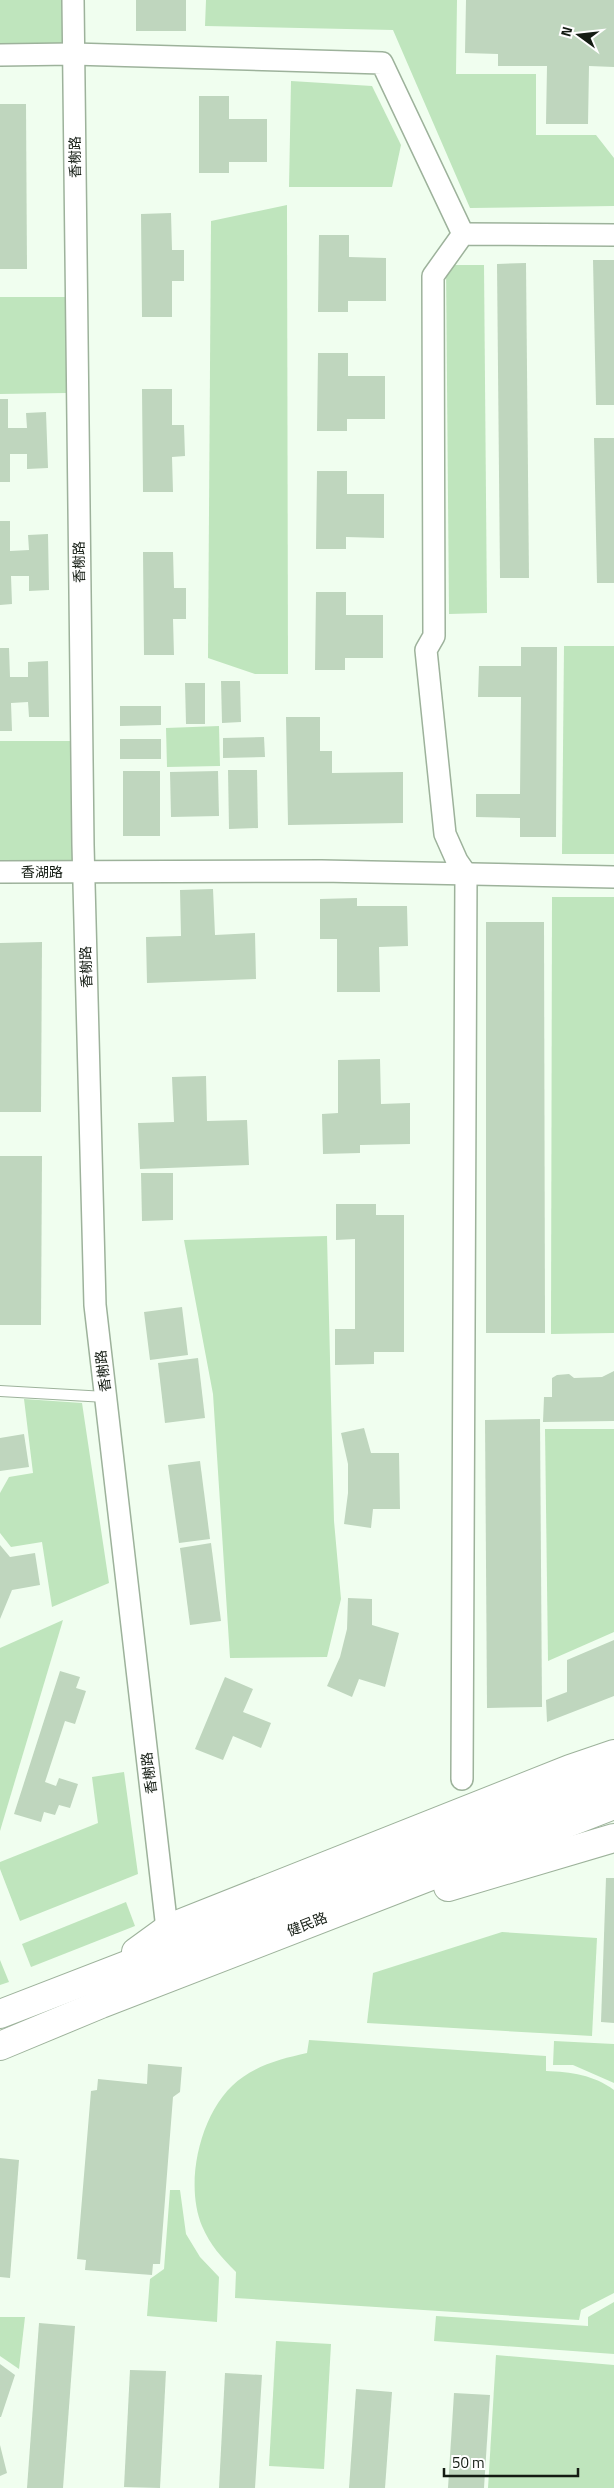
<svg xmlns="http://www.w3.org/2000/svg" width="614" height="2488" font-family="'Titillium Web','Noto Sans SC',sans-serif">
	<rect width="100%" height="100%" fill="#f0feef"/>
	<g fill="#bfe5bd">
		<polygon points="0,0 73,0 73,54 0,55"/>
		<polygon points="206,0 457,0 456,74 536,74 536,135 596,135 614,158 614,206 470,208 393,30 205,26"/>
		<polygon points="291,81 372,86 401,145 392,187 289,187"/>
		<polygon points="287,205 288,674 255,674 208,658 211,221"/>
		<polygon points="446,265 484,265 487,613 449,614"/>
		<polygon points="0,297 67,297 67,393 0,394"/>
		<polygon points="564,646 614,646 614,854 562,854"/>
		<polygon points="219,726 220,766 167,767 166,728"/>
		<polygon points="0,741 71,741 72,860 0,861"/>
		<polygon points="552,897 614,897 614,1333 551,1334"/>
		<polygon points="327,1236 334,1521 341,1599 327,1657 230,1658 213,1394 184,1240"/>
		<polygon points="24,1399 82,1403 109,1583 52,1607 42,1542 11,1547 0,1533 0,1493 9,1477 33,1473"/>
		<polygon points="545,1429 614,1429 614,1632 548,1661"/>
		<polygon points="63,1620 0,1831 0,1648"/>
		<polygon points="124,1772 138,1874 20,1921 0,1869 0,1862 98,1823 92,1777"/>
		<polygon points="126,1902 135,1926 31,1967 22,1944"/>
		<polygon points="502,1932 597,1938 592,2036 367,2023 373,1973"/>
		<polygon points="0,1960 9,1982 0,1985"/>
		<path d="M309 2040 546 2056V2071C571 2072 594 2075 614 2090V2293L581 2310 579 2320 235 2298 236 2272C222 2258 210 2245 202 2226 183 2181 202 2104 243 2077 263 2063 285 2058 307 2053Z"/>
		<polygon points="554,2041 614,2044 614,2083 573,2065 553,2065"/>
		<polygon points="170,2190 180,2190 186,2234 200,2257 219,2277 217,2322 147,2316 150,2279 164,2269"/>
		<polygon points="614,2302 614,2354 434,2341 436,2316 588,2326 588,2317"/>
		<polygon points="0,2317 25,2317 19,2369 0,2356"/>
		<polygon points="276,2341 331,2344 324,2469 269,2466"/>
		<polygon points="496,2355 614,2365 614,2488 488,2488"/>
	</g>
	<g fill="#bfd6be">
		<rect x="136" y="0" width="50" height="31"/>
		<polygon points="466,0 614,0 614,67 589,66 588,124 546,124 547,66 498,66 498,54 465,53"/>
		<polygon points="199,96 229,96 229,119 267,119 267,162 229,162 229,173 199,173"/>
		<polygon points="0,104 26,104 27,269 0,269"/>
		<polygon points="171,213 172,250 184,250 184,281 172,281 172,317 142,317 141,214"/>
		<polygon points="319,235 349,235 349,257 386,258 386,301 348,301 348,312 318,312"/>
		<polygon points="593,260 614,260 614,405 596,405"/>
		<polygon points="526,263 529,578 500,578 497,264"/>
		<polygon points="318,353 348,353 348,376 385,376 385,419 347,419 347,431 317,431"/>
		<polygon points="142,389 172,389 172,425 184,425 185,456 172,457 173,492 143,492"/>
		<polygon points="0,399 8,399 8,428 27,428 26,413 46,412 48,468 27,469 27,454 10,454 10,482 0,482"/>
		<polygon points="594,438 614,438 614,583 597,583"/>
		<polygon points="317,471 347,471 347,494 384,494 384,538 346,537 346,549 316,549"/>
		<polygon points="0,521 10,521 10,551 29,550 28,535 48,534 49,590 29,591 29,576 11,576 12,604 0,605"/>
		<polygon points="143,552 173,552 174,588 186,588 186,619 173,619 174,655 144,655"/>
		<polygon points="316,592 346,592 346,615 383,615 383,658 345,658 345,670 315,670"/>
		<polygon points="521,647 557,647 556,837 520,837 520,818 476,817 476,794 520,794 521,697 478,697 479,666 521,666"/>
		<polygon points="0,648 9,648 10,677 28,677 28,662 48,661 49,717 29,717 28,702 11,703 12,731 0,731"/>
		<polygon points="221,681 240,681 241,722 222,723"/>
		<polygon points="185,683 205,683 205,724 186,724"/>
		<polygon points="120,706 161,706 161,725 120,726"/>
		<polygon points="286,717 320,717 320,751 332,751 332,773 403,772 403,823 288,825"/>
		<polygon points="264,737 265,757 223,758 223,738"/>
		<rect x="120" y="739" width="41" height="20"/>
		<polygon points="228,770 257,770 258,828 229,829"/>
		<rect x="123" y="771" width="37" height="65"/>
		<polygon points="218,771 219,816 171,817 170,772"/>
		<polygon points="213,889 215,935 255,933 256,979 147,983 146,937 181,936 180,890"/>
		<polygon points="357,898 357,906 407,906 408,946 379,947 380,992 337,992 337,939 320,939 320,899"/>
		<polygon points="486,922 544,922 545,1333 486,1333"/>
		<polygon points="42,942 41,1112 0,1112 0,943"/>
		<polygon points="380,1059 381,1104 410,1103 410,1144 360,1145 360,1153 323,1154 322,1114 338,1113 338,1060"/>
		<polygon points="206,1076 207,1121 247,1120 249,1165 140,1169 138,1123 174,1122 172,1077"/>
		<polygon points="0,1156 42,1156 41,1325 0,1325"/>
		<polygon points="141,1173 173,1173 173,1220 142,1221"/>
		<polygon points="336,1204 376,1204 376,1215 404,1215 404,1352 374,1352 374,1364 335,1365 335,1329 355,1329 355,1239 336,1240"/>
		<polygon points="182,1307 188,1355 150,1360 144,1312"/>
		<polygon points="198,1358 205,1418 165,1423 158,1363"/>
		<polygon points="614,1371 614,1421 543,1422 544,1397 552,1397 552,1378 557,1375 569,1374 574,1378 602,1377"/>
		<polygon points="540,1419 542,1707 487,1708 485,1420"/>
		<polygon points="364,1428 371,1453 399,1453 400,1509 373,1509 371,1528 344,1524 348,1493 348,1464 341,1433"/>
		<polygon points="24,1434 29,1467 0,1471 0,1438"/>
		<polygon points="200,1461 210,1539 179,1543 168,1465"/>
		<polygon points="211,1543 221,1621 190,1625 180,1548"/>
		<polygon points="0,1545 10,1557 35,1553 40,1585 12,1590 0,1619"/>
		<polygon points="348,1598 372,1599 372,1625 399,1633 385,1687 359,1679 352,1697 327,1686 340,1657 347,1629"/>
		<polygon points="614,1640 614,1696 547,1722 546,1700 567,1692 567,1660"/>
		<polygon points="60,1671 80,1677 76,1688 86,1691 75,1724 65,1721 45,1782 56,1786 59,1778 78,1784 70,1808 59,1805 55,1815 44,1812 41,1822 14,1814"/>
		<polygon points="225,1677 253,1689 243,1712 271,1723 261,1748 233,1736 223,1760 195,1749"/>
		<polygon points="606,1878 614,1878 614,2023 601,2022"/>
		<polygon points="148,2064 182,2067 180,2092 173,2097 160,2264 153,2264 152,2275 85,2270 86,2260 77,2259 91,2091 97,2090 98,2079 147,2084"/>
		<polygon points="0,2158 19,2160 10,2278 0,2277"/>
		<polygon points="39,2323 75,2326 63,2488 27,2488"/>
		<polygon points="0,2364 15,2375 1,2417 0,2417"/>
		<polygon points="130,2370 166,2371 160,2488 124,2487"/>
		<polygon points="225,2373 262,2375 255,2488 219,2488"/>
		<polygon points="356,2389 392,2392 385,2488 349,2488"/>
		<polygon points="454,2393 490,2395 484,2488 448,2488"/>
		<polygon points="0,2445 7,2473 0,2476"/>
	</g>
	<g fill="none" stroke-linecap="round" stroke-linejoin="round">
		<g stroke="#9db29b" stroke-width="12">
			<polyline id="service" points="0,1391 106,1397"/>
		</g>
		<g stroke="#9db29b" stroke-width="24">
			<g id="minor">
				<polyline points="73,0 83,845 95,1305 167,1929"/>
				<polyline points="0,55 73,54 382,63 463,234"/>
				<polyline points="0,872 321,871 614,877"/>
				<polyline points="462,1779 466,874 457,861 445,834 426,650 434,636 433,276 463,234 614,235"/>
			</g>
		</g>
		<g stroke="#9db29b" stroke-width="30">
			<g id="primary">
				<polyline points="448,1887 614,1838"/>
				<polyline points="136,1952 169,1928 570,1769 614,1754"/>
				<polyline points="0,2014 614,1777"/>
				<polyline points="0,2046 101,2004 614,1805"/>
			</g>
		</g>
		<use href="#service" stroke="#fff" stroke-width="10"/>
		<use href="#minor" stroke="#fff" stroke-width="21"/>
		<use href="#primary" stroke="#fff" stroke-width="28"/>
	</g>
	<g text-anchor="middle" stroke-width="4" stroke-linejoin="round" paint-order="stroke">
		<g font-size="14" fill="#141c13" stroke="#fff">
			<text transform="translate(75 157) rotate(-91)" y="5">香榭路</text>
			<text transform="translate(79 562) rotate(-91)" y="5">香榭路</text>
			<text x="42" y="877">香湖路</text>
			<text transform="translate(86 967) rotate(-92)" y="5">香榭路</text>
			<text transform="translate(103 1371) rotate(-97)" y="5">香榭路</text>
			<text transform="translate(149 1773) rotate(-97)" y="5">香榭路</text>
			<text transform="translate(307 1924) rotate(-21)" y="5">健民路</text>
		</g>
	</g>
	<g transform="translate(579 35) rotate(285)" stroke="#ffffff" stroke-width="4" paint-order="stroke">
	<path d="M0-4L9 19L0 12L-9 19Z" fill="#141c13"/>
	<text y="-8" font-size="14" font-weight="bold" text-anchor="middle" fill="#141c13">N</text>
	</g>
	<path d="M444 2468v8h134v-8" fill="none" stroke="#141c13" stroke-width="2.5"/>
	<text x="452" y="2468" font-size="15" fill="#141c13" stroke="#ffffff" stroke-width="4" paint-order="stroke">50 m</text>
</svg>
